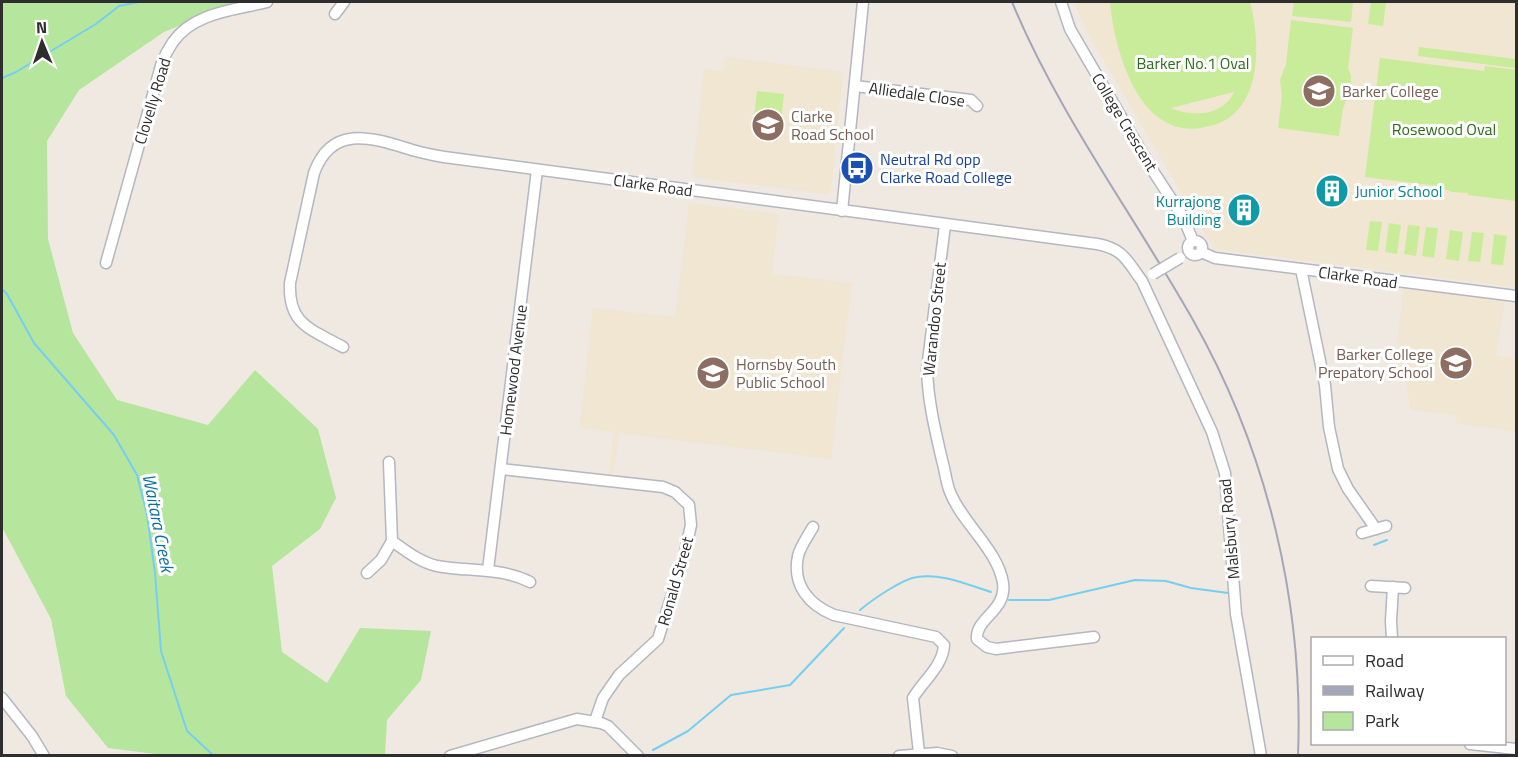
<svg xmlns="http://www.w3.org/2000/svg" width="1518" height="757" font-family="'Titillium Web',sans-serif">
	<rect width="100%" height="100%" fill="#efe9e1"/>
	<g fill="#f0e6d1">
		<polygon points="1074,2 1516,2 1516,287 1214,249 1086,30"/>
		<polygon points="725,57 843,72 831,191 827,194 692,177 704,69 723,71"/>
		<polygon points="689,203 779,214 772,274 852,283 831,459 619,433 614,473 609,473 614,432 579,428 593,308 675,317"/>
		<polygon points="1403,288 1505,301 1496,356 1516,359 1516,432 1456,423 1457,415 1410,410 1405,368 1395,367"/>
	</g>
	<polygon fill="#b6e59e" points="2,2 238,2 164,32 79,90 47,141 48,239 73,333 117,400 208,425 255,370 318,429 336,498 320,529 272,566 282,652 327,683 360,628 431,631 421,680 387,720 385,755 171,756 108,748 66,696 51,619 2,527"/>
	<g fill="#c9ec9a" fill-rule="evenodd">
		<path d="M1110 2H1250C1261 43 1263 114 1210 126 1195 130 1179 130 1166 122 1130 104 1113 39 1110 2ZM1234 92C1225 115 1192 118 1171 108Z"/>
		<polygon points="1294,2 1353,2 1351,22 1292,16"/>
		<polygon points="1371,2 1386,2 1383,26 1368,24"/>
		<polygon points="1291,20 1353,28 1348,68 1351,76 1351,90 1343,108 1339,136 1278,128 1282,96 1280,80 1286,64"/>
		<polygon points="1419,47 1516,59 1516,68 1418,56"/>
		<polygon points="1380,58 1484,71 1485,66 1516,70 1516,201 1468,195 1468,193 1452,192 1437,186 1365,177"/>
		<polygon points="757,91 784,94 781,120 754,117"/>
		<polygon points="1370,221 1382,222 1378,251 1366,250"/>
		<polygon points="1389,223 1401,225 1397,254 1385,252"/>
		<polygon points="1408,225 1420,226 1416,256 1404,254"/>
		<polygon points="1426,227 1438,228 1434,258 1422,256"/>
		<polygon points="1450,230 1463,232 1459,261 1446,259"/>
		<polygon points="1472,232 1484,233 1480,262 1468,261"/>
		<polygon points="1494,234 1507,236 1503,265 1491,264"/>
	</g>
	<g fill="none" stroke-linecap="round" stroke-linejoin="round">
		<g stroke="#75cff0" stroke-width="2">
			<polyline points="2,78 16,72 96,24 119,6 139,2"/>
			<polyline points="2,289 7,294 34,343 114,435 137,475 147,514 155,573 161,651 187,731 214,756"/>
			<polyline points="1374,545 1387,540"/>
			<polyline points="1009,600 1049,600 1135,580 1166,581 1191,588 1228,593"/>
			<path d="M860 610C872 600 902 579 917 577 942 573 968 585 991 592"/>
			<polyline points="653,750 688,731 731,695 790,685 844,628"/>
		</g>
		<g stroke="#b4b7c1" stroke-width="13">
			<g id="minor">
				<polyline points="1061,2 1070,29 1151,168 1183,217 1193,241"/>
				<polyline points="335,14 344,2"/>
				<polyline points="855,86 971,100 977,106"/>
				<polyline points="842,211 863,2"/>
				<path d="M945 225 927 369C928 401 935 430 942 460 945 470 946 482 950 492 962 523 998 550 1003 583 1007 611 975 618 977 639L987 647 996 649 1094 637"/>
				<circle cx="1195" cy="248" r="7"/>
				<polyline points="1201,252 1215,258 1516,296"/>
				<path d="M106 263 162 62C165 55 169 48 173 42 194 12 236 10 267 2"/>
				<polyline points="1301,269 1325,385 1329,427 1338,469 1348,489 1376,529"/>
				<path d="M343 347C311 329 288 325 290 283L314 173C332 123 373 138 412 150 422 153 433 155 444 157L1097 244C1124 249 1127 261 1142 281L1212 432 1225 473 1236 614 1261 756"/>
				<path d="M389 462 392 541C406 551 420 562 437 566 469 572 500 567 530 582"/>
				<polyline points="501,469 663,487 675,492 689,505 691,525 684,557 658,639 619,675 603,698 595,721"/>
				<path d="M813 527C808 536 800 547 798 556 792 585 809 605 834 615L927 635 936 637 944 645C943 666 923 681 913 698L919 753"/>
				<polyline points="1362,533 1386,526"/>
				<polyline points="488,570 537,170"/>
				<polyline points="367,573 381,560 392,541"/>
				<polyline points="1371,586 1405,588"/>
				<polyline points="1392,638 1391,621 1393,587"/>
				<polyline points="2,698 32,736 44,756"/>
				<polyline points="1470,744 1516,749"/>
				<polyline points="450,756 577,719 601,723 608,726 638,756"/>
				<polyline points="899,756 937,753 952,756"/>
			</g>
		</g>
		<use href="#minor" stroke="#fff" stroke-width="10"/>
		<path stroke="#a3a6b8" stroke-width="2" d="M1012 2C1059 115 1133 214 1193 320 1268 452 1304 605 1298 756"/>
		<g stroke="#b4b7c1" stroke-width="13" stroke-linecap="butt">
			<polyline id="minor-bridge" points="1153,274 1180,258"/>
		</g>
		<use href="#minor-bridge" stroke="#fff" stroke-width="10"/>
	</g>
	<defs>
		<g id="school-disc" transform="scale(1.725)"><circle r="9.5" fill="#8d6e63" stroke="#fff"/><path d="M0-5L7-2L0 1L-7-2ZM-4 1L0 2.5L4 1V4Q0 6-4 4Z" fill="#fff"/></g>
		<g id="bus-disc" transform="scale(1.725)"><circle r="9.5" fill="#1a4fb4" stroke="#fff"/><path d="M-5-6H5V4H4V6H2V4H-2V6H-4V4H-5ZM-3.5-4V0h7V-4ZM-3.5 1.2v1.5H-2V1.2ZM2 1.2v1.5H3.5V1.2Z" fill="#fff"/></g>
		<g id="building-disc" transform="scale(1.725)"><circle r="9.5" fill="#0f9aa8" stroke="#fff"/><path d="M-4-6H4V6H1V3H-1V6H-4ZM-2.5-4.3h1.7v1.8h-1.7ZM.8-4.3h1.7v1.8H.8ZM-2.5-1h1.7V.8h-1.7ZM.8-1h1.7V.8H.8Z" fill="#fff"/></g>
	</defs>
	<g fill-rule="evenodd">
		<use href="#school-disc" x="1319" y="91"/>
		<use href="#school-disc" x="768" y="125"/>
		<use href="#bus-disc" x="857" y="168"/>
		<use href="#building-disc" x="1332" y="191"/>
		<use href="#building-disc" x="1244" y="210"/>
		<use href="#school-disc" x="1456" y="363"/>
		<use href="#school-disc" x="713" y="373"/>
	</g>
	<g text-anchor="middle" stroke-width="6" stroke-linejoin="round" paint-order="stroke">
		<g font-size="16" fill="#2c6e1b" stroke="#fff">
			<text x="1193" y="69">Barker No.1 Oval</text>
			<text x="1444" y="135">Rosewood Oval</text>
		</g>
		<g font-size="16" fill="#785e54" stroke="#fff" text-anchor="start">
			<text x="1342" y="97">Barker College</text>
			<text x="791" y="122">Clarke<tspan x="791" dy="18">Road School</tspan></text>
			<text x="1433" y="360" text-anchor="end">Barker College<tspan x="1433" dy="18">Prepatory School</tspan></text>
			<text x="736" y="370">Hornsby South<tspan x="736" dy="18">Public School</tspan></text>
		</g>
		<g font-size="16" fill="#2e2e2e" stroke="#fff">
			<text transform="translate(917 94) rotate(8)" y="6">Alliedale Close</text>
			<text transform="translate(152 101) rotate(-73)" y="6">Clovelly Road</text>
			<text transform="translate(1125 122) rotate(59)" y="6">College Crescent</text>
			<text transform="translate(653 185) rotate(8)" y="6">Clarke Road</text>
			<text transform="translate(1358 277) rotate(8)" y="6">Clarke Road</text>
			<text transform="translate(934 319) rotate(-84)" y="6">Warandoo Street</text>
			<text transform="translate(513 370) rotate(-83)" y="6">Homewood Avenue</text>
			<text transform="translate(1229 529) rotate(-95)" y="6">Malsbury Road</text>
			<text transform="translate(675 581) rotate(-74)" y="6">Ronald Street</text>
		</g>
		<g font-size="16" fill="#164399" stroke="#fff" text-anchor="start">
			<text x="880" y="165">Neutral Rd opp<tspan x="880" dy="18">Clarke Road College</tspan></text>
		</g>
		<g font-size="16" fill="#0d838f" stroke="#fff" text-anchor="start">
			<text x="1355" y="197">Junior School</text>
			<text x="1221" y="207" text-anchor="end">Kurrajong<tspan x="1221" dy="18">Building</tspan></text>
		</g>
		<g font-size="18" font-style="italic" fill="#0d6fa3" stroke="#fff">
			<text transform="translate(158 523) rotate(79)" y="6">Waitara Creek</text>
		</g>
	</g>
	<rect width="1518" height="757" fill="none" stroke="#2e2e2e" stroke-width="6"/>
	<rect x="1311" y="637" width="195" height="108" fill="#ffffff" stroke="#ababab" stroke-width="1.5"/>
	<rect x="1323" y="656" width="30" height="9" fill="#ffffff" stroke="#ababab" stroke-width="1.5"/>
	<text x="1365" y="667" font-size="18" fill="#2e2e2e">Road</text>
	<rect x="1323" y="686" width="30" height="9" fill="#a3a6b8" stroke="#ababab" stroke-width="1.5"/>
	<text x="1365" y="697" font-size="18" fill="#2e2e2e">Railway</text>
	<rect x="1323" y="712" width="30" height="18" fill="#b6e59e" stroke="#ababab" stroke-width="1.5"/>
	<text x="1365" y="727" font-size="18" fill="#2e2e2e">Park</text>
	<g transform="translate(42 42) rotate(358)" stroke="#ffffff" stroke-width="4.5" paint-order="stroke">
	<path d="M0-4.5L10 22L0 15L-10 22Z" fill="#2e2e2e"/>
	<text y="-9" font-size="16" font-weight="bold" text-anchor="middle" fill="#2e2e2e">N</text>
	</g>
</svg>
